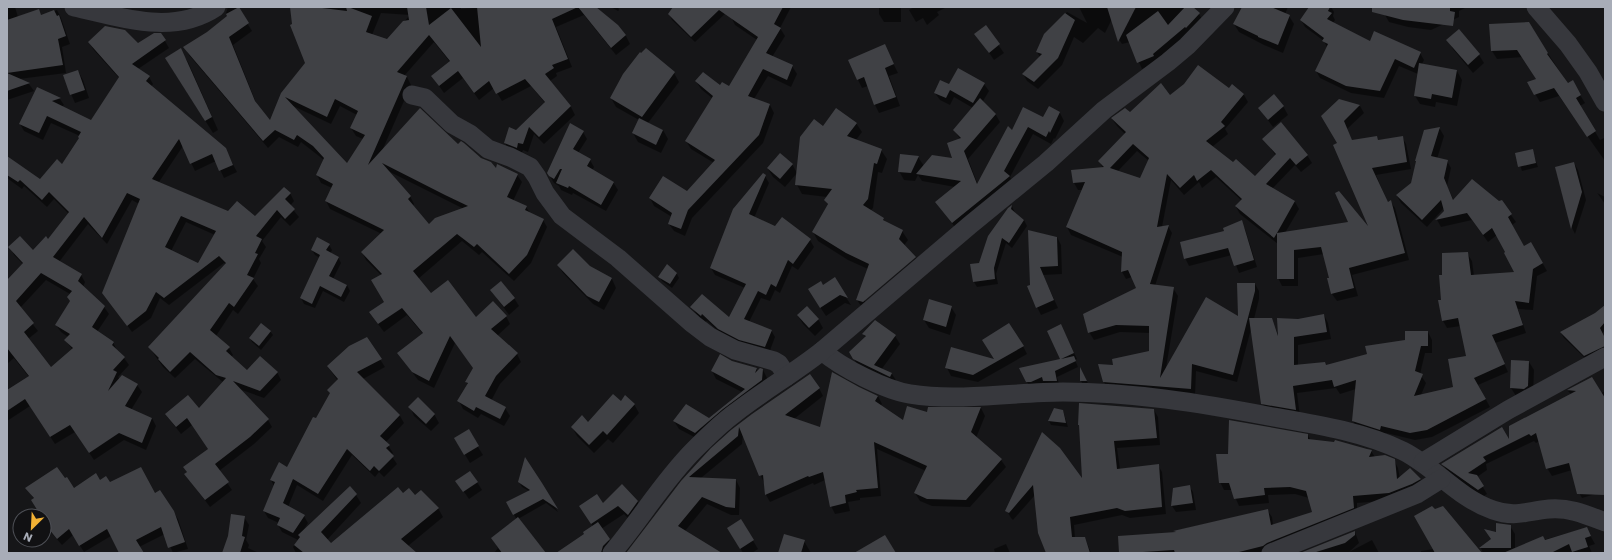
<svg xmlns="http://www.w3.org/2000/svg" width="1612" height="560" font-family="Poppins,sans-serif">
	<rect width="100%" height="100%" fill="#161618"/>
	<g fill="#0007" fill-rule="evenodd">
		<polygon points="7,7 15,7 18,17 38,10 41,16 57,10 61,18 70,44 62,47 66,73 19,79 29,84 34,91 7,100"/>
		<path d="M228 7H237L252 31 233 45 257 105 271 122 282 93 306 64 293 25 291 7H461V9L487 7H595L617 25 626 36 630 44 616 55 584 15 556 27 572 67 556 73 557 76 550 81 571 107 575 115 544 144 534 134 528 152 523 150 521 155 509 151 505 143 545 103 531 86 502 101 494 88 479 100 463 78 444 93 432 76 450 62 434 42 404 76 407 77 411 85 382 151 458 145 481 158 496 170 517 175 522 182 513 201 526 207 530 213 543 220 547 227 531 263 514 281 482 252 479 255 462 241 418 279 431 294 476 319 506 316 510 324 497 336 517 354 521 362 500 384 491 401 505 408 510 416 504 426 481 414 478 418 463 409 459 401 468 385 466 382 474 368 455 343 434 388 418 380 398 353 423 334 407 315 384 332 375 320 385 302 382 276 366 260 362 252 382 234 330 209 326 201 332 188 321 183 317 175 324 160 301 142 298 147 279 137 268 148 189 55 185 47 208 33 229 16 226 13ZM381 13 410 15 387 41 372 35ZM291 105 331 124 340 106 357 115 351 128 356 136 363 139 347 164ZM388 171 464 209 429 225 413 206 414 204 410 196Z"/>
		<polygon points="611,7 618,7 619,10 618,11"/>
		<polygon points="674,7 726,7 728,11 695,42 672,20 669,14"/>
		<polygon points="738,7 791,7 780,28 785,36 772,57 792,66 797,74 791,87 768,76 754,99 770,105 774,113 763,143 692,218 685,236 674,231 669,224 672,217 654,206 650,198 687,192 714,163 691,149 686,141 712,98 701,89 696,81 730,88 757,40 735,25 731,17"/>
		<polygon points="879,7 901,7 901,22 884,22 879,14"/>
		<polygon points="914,7 947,7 937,12 939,15 927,25 923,18 916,22 909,10"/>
		<polygon points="1079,7 1192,7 1199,14 1203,21 1157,63 1142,69 1130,42 1122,44 1118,38 1112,19 1105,33 1098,28 1083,43 1074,37 1062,65 1038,89 1027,81 1023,74 1040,57 1037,52 1045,35 1067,12 1087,23"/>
		<polygon points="1243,7 1288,7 1285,14 1289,16 1294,24 1283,53 1264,45 1239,32 1234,24"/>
		<polygon points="1310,7 1331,7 1334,12 1333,16 1335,20 1333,23 1370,42 1420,53 1424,60 1422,64 1457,71 1462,80 1457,106 1436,102 1435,107 1420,104 1415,96 1418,74 1399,66 1384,98 1351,93 1320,78 1316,71 1327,47 1324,41 1305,27 1301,20"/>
		<polygon points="1376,7 1467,7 1459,11 1459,17 1431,30 1408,27 1389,22 1385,15"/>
		<polygon points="1528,23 1568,84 1572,82 1585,103 1580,106 1600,140 1604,138 1605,140 1605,161 1559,96 1540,102 1528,82 1537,79 1523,57 1497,59 1492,51"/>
		<polygon points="985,26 1004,53 994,60 976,34"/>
		<polygon points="1459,31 1479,55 1484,63 1473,73 1453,49 1448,41"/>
		<path d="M161 34 169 48 138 69 149 77 153 84 151 87 225 149 237 172 224 178 216 161 195 171 183 146 159 182 228 212 255 217 290 193 294 201 290 206 299 217 290 226 281 217 262 241 266 247 259 259 261 263 253 279 258 286 238 314 233 310 216 336 229 348 233 355 231 357 247 371 277 372 281 380 264 398 239 389 268 420 272 427 254 444 219 471 232 490 210 507 185 474 209 449 192 425 181 434 166 415 199 409 224 383 195 359 175 378 163 367 149 347 226 264 224 263 169 305 160 298 151 318 132 332 103 292 139 204 132 200 107 244 88 224 59 262 81 275 85 282 83 287 104 307 109 314 97 332 113 342 117 351 124 358 129 365 118 377 120 379 137 385 142 392 131 410 152 418 156 426 146 450 124 440 94 460 75 432 55 444 30 406 7 421V391L29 377 14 358 7 364V281L23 264 14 255 10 247 33 252 48 240 69 214 54 199 47 207 24 186 22 189 7 178V157L40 180 62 165 80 139V136L51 123 43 140 24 131 20 124 38 88 60 99 64 105 61 107 91 121 119 78 93 49 89 42 138 45ZM186 222 215 235 199 264 171 251ZM46 280 70 294 68 298 71 302 56 325 61 332 68 337 65 340 73 350 51 369 28 339 38 331 20 308Z"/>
		<polygon points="884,45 898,73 889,76 900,106 879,113 875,105 868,86 862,88 858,80"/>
		<polygon points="180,50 188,62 218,130 213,133 174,71"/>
		<polygon points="78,71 83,80 89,98 75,103 71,94"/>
		<polygon points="674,73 679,82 648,123 663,130 668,139 661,153 638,142 633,133 639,120 616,107 611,98"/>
		<polygon points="984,84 989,91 983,101 996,115 1000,122 968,159 978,185 1012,132 1044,118 1049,108 1060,113 1064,121 1055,139 1054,138 1051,144 1033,134 1010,177 1014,184 957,230 936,202 955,187 922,181 918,175 915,181 904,180 899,171 918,157 924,166 954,159 960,139 954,130 973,108 954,97 950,105 940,100 935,93 949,86"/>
		<path d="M1232 86 1244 95 1248 102 1225 129 1228 134 1212 147 1233 164 1255 177 1276 156 1264 139 1307 155 1312 163 1301 172 1295 165 1272 189 1295 202 1299 209 1285 233 1370 231 1338 144 1339 100 1360 106 1364 113 1347 129 1352 141 1377 137 1378 140 1402 137 1406 144 1411 169 1376 175 1388 203 1390 201 1395 208 1409 260 1352 275 1358 296 1337 301 1332 294 1328 279 1330 278 1324 254 1298 258V286H1282L1278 278V244L1240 214 1236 207 1242 201 1216 177 1202 188 1199 182 1184 195 1171 180 1162 227 1168 226 1172 233 1155 286 1173 288 1178 296 1166 368 1240 318 1255 284 1259 291V299L1254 319H1271L1278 334 1298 320 1324 315 1328 323 1331 339 1298 345V366H1327L1368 354 1428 332 1432 340V353H1425L1420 374 1426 383 1421 395 1455 388 1467 357 1461 326 1447 328 1443 321 1439 301H1442L1443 276 1467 253 1472 261 1474 276 1515 273 1497 235 1488 242 1472 220 1441 227 1437 220 1445 211 1444 208 1427 227 1401 203 1397 196 1412 183 1416 161 1425 131 1440 129 1444 136 1437 159 1447 161 1451 168 1447 186 1454 201 1499 202 1501 201 1516 222 1512 225 1524 247 1531 243 1547 271 1537 276 1533 310 1518 309 1526 333 1495 343 1508 372 1478 385 1490 407 1432 437 1415 440 1386 433 1384 437 1357 429 1353 421 1356 389 1340 394 1336 388 1297 393 1300 417 1267 411 1262 403 1251 329 1237 382 1196 371 1195 396 1108 390 1104 382 1114 366 1150 352V333L1120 332 1094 340 1089 332 1137 289 1132 277 1126 279 1122 272 1123 257 1071 235 1067 227 1083 190H1078L1074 183 1103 168 1099 161 1125 134 1117 126 1112 119 1130 114 1170 96 1229 90ZM1137 151 1149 161 1140 179 1118 171Z"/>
		<polygon points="1283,106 1288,115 1273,127 1259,108"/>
		<polygon points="856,123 862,132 856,140 881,150 887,159 882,173 878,172 873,208 870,211 883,219 886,222 902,231 908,240 865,299 865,302 916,258 920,266 863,309 857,300 868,269 848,260 818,241 813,232 828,205 825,200 827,197 802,194 797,185 823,127"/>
		<polygon points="583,132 587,139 578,153 590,160 594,167 592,171 613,182 618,190 606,211 573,193 572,195 561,190 559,186 554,183 548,173"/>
		<polygon points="1532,150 1538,167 1522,171 1516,154"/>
		<polygon points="1574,163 1578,170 1586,200 1575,234 1572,228 1556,168"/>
		<polygon points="792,164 797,173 785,187 773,177 768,169"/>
		<polygon points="765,176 769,183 754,218 810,240 814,247 798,270 792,266 780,293 775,290 770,301 761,298 749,322 771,330 775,337 769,353 723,335 707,321 705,322 696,314 692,307 729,319 745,288 715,275 711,268"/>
		<polygon points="1597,193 1605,197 1605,204 1598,194"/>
		<polygon points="1012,206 1015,213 1024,220 1027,226 1012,248 1006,243 996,274 998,284 977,287 974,282 980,264 1009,209"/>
		<polygon points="1241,222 1245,229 1257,267 1239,273 1232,255 1189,266 1185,258"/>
		<polygon points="1029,231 1057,237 1061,245 1062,274 1043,275 1058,308 1041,315 1037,307 1031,285"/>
		<polygon points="329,245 332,250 330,254 338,257 341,263 333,279 347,285 350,291 344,302 323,291 315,308 304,304 301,298 320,258 315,255 312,250"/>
		<polygon points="558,265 589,266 612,279 616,288 604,310 593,304 563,273"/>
		<polygon points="667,266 677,274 679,278 672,288 662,281 660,277"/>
		<polygon points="834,279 851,305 845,303 826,316 814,298"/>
		<polygon points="491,290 514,298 519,306 509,315"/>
		<polygon points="951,307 956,315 950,335 929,328 924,320"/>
		<polygon points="1605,307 1605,330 1602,334 1605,339 1605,352 1588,361 1564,338 1561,333 1595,314"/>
		<polygon points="798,316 818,319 823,328 815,336 803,324"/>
		<polygon points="270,331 273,335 261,350 252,342 250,338"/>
		<polygon points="1048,331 1064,332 1077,359 1075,360 1078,367 1057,377 1060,387 1031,388 1027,382 1061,360"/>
		<polygon points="863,334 895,336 900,344 881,370 892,374 897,382 859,367 850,352 866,338"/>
		<polygon points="366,338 385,367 363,379 400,416 404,423 386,442 393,453 391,455 397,464 384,477 379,472 375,477 352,455 323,501 297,485 288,507 304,516 308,523 304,529 350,488 356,495 361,503 327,540 331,545 403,494 414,496 438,508 443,517 408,546 415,553 296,553 293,547 298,540 282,532 278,525 279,523 268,518 264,511 274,486 271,480 288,468 338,381 328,367"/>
		<polygon points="1023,346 1027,354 978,382 951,376 947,368 996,360"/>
		<polygon points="732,362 756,368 758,371 763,370 767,378 765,388 700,440 679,429 674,421 709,419 742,392 716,379 712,371"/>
		<polygon points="1529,362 1534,370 1533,395 1516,396 1511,388"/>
		<polygon points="1081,370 1085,377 1091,390 1086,390 1081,381"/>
		<polygon points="1592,378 1601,393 1605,391 1605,491 1582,498 1578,491 1572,470 1552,476 1547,468 1540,441 1536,443 1534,441 1486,464 1487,470 1477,477 1487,494 1482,497 1447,471 1443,464 1509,443 1571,394 1568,391"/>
		<polygon points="819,388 823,396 794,419 821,428 859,388 878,396 882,404 880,406 904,422 928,413 929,408 981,408 985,416 976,438 1001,460 1006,467 970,507 932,506 920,501 915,493 926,471 877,449 881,496 860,498 860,500 848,502 850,511 835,514 831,506 825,480 814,485 813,483 770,502 766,495 764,483 743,434 742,444 701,478 736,480 740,488 739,515 731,515 707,504 685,531 707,553 627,553 681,482 712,449 753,415"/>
		<polygon points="621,402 634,404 639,413 613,443 608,439 594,453 577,436 572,427 588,423"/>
		<polygon points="410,407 434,414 439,423 431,431 414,416"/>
		<polygon points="1154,410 1158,417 1160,445 1117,448 1120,469 1158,465 1162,472 1166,514 1130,518 1122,515 1074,525 1075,538 1085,538 1091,553 1047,553 1035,495 1013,520 1011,518 1007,511 1043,434 1083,482 1080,428 1079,425"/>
		<polygon points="1063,411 1068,427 1051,425 1049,421"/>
		<polygon points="468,431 483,455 470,463 455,438"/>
		<polygon points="1308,435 1311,441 1371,451 1375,457 1394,460 1398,468 1400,479 1420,479 1424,486 1394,500 1357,503 1357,515 1267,553 1118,553 1175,533 1174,531 1267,510 1272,517 1273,525 1313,513 1309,498 1295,494 1268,495 1269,503 1239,506 1232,490 1224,490 1220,482 1229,455"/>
		<polygon points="526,459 558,512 546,503 518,519 545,553 494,553 498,548 492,538 517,520 507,502 529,491 522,487 519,482"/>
		<polygon points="100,481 155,494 173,512 178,519 188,549 173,553 165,534 139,547 143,553 120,553 111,536 84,552 73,535 62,545 48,529 44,522 44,516 42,516 34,499 27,488 73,489"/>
		<polygon points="457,482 477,482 482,490 469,499"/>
		<polygon points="1189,486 1193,492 1196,510 1176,512 1172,506"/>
		<polygon points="637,501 642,510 633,523 624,514 601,529 613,547 609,553 568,553 593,527 586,514 603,505"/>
		<polygon points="244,517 249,525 246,540 249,545 248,548 259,553 223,553"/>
		<polygon points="742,522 758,549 752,553 743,553 733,536"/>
		<polygon points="1510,526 1515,534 1515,548 1586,528 1595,544 1589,546 1592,553 1483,553 1481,548 1492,540 1497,533"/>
		<polygon points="1355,532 1359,543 1349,552 1372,540 1379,553 1303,553"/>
		<polygon points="804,541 811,553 779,553"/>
		<polygon points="1006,544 1010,553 995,553 994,549"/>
		<polygon points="1434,549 1481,553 1421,553 1421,551"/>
	</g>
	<g fill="#404145" fill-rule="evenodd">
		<path d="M239 7 249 23 229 37 255 101 270 120 281 93 305 63 290 25 292 24 290 7H314L347 11 346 7H348L372 16 366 32 387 39 403 21 409 20 407 7H426L429 25 451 8 481 47 477 7H596L618 25 626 35 611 48 578 7 552 19 568 59 552 65 554 68 545 74 571 106 539 137 529 127 523 144 518 143 517 148 504 143 509 127 516 130 545 102 525 79 496 94 489 81 474 93 458 71 439 86 431 76 450 61 429 35 397 72 407 76 368 165 420 108 458 144 461 141 464 143 481 158 491 162 496 168 497 164 518 174 507 197 527 206 525 210 544 219 527 255 509 274 477 244 474 247 457 234 413 271 431 293 448 280 476 317 493 301 507 316 491 329 518 353 496 376 485 396 506 407 500 419 476 407 474 411 457 401 468 383 465 382 473 368 450 336 429 381 412 372 397 353 423 333 402 308 378 324 369 312 384 302 371 280 382 274 361 252 384 230 325 201 333 184 316 175 324 158 313 146 297 135 294 140 275 130 263 141 183 47 207 32 227 16 226 14ZM285 97 327 117 335 99 358 111 350 128 365 135 347 163ZM382 163 445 195 468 206 435 218 429 224 408 199 411 196Z"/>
		<polygon points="673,7 783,7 774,24 781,28 766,53 793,65 787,80 763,69 748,96 770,104 759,135 688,210 681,229 668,224 672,213 649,198 663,176 687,191 715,160 685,141 713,96 695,81 703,72 720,85 722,82 729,86 758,37 719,10 691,37 668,14"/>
		<polygon points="1107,7 1136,7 1118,42"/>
		<polygon points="1185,7 1193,7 1200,13 1186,28 1185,27 1153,54 1154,56 1137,63 1126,35 1158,11 1168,25"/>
		<polygon points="1242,7 1271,7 1290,15 1278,45 1258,37 1258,36 1233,24"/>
		<polygon points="1309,7 1330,7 1328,11 1332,13 1327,19 1370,41 1374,31 1421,52 1414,68 1395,59 1380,91 1346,86 1315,71 1328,44 1322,41 1324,38 1300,20"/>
		<polygon points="1372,7 1450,7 1450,11 1455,12 1453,26 1403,20 1372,12"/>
		<polygon points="39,9 41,15 54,10 57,16 59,15 66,36 58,39 63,65 7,73 7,20"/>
		<polygon points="1065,13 1075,20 1058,58 1034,82 1022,74 1042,54 1036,52 1044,34"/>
		<polygon points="1529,22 1548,53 1547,54 1568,83 1573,80 1581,95 1576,98 1596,131 1587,137 1554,88 1534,95 1527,82 1536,79 1517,50 1491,51 1489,24"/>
		<polygon points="986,25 1000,44 989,53 974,34"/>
		<path d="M105 26 125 30 138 43 154 33H161L166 40 132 64 150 76 146 81 226 148 233 165 219 171 212 154 190 164 179 139 152 179 228 211 237 201 255 216 284 187 291 193 285 199 295 209 285 219 277 210 256 236 262 239 255 253 258 254 247 275 254 278 234 307 229 303 210 330 230 347 226 351 247 370 260 356 278 372 260 391 233 381 269 419 250 437 215 464 229 482 205 500 184 474 187 472 183 467 208 449 187 418 176 427 165 414 188 395 199 408 226 378 216 375 190 352 170 372 158 359 159 358 148 347 226 263 219 256 164 298 156 292 146 311 127 326 102 293 140 199 127 193 102 238 84 217 53 257 82 274 78 281 105 306 92 327 114 342 112 345 125 357 113 370 117 372 108 391 122 375 138 384 125 406 152 418 142 443 119 433 89 453 70 425 50 437 25 399 7 411V390L29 376 7 348V280L23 263 8 247 20 236 33 250 46 236 48 239 69 212 49 192 42 200 20 180 18 182 7 175V156L40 179 57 159 62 164 79 138 78 137 81 132 47 116 39 133 19 124 37 87 61 98 52 101 91 120 119 77 88 42ZM181 216 216 231 198 263 165 247ZM41 273 72 291 67 297 70 301 55 325 70 334 64 340 73 348 51 367 24 332 34 323 16 301Z"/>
		<polygon points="1459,29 1480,54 1468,65 1446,40"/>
		<polygon points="885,44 894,64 885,68 896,97 874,105 864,77 857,80 848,60"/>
		<polygon points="181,48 212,117 205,121 165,58"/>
		<polygon points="646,48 675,72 642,117 610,98 623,74 640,52 641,53"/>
		<polygon points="1419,63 1457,70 1452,98 1432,94 1431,99 1414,96"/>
		<path d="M1198 65 1229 88 1232 84 1244 94 1221 122 1225 126 1206 141 1233 162 1236 159 1255 176 1276 154 1262 139 1281 122 1308 155 1296 165 1290 158 1266 184 1295 201 1277 233 1348 222 1335 193 1339 191 1368 226 1333 145 1337 143 1321 116 1339 99 1360 105 1344 121 1352 140 1377 136 1378 140 1403 136 1407 162 1372 168 1388 202 1391 200 1405 253 1349 268 1354 288 1331 294 1327 278H1329L1321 247 1294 250V279H1277V233L1274 238 1235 206 1242 199 1211 170 1197 181 1194 175 1180 188 1167 174 1157 227 1169 225 1150 284 1174 287 1160 378 1206 297 1238 316 1237 283H1255V291L1233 375 1192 364 1191 389 1103 382 1098 364 1113 365 1112 359 1149 351V326L1116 325 1088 333 1083 314 1136 288 1128 270 1121 272 1122 252 1066 227 1085 182 1073 183 1071 170 1104 167 1098 161 1126 132 1111 118 1125 108 1130 112 1161 83 1170 95 1184 84ZM1133 144 1149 158 1140 178 1110 168Z"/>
		<polygon points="958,68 985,83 973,103 950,90 946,98 934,93 940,80 949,84"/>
		<polygon points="78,70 85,90 70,95 63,75"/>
		<polygon points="7,73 30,83 7,91"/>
		<polygon points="1274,94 1284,106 1268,120 1258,108"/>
		<polygon points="980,98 996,114 964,151 977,184 1008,126 1012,130 1023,107 1043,117 1049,106 1060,112 1050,133 1049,131 1046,137 1028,127 1004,171 1010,176 952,223 935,202 961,181 916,174 932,155 952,158 947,143 961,138 953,130"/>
		<polygon points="836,108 857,123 847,136 882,149 877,164 874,163 868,199 863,205 884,218 883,220 903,230 899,239 916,257 863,302 856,300 869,264 846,253 812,232 828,204 824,200 832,189 795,185 800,137 814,119 823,126"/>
		<polygon points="639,118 663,130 656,145 632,133"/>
		<polygon points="570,123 584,131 573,149 591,159 587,166 614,182 601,205 569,186 568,188 556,183 562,169 560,169 554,179 549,176 547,173"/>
		<polygon points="1440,127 1431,156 1448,160 1444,178 1453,200 1472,179 1499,201 1502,200 1512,214 1508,217 1524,246 1531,242 1543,263 1533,269 1529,303 1515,301 1523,325 1492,335 1505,364 1474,378 1486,399 1427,430 1410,433 1381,426 1380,430 1352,421 1356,380 1334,387 1332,380 1293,386 1296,410 1261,404 1249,318 1272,318 1278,336 1277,318 1298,319 1324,314 1327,332 1294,337 1294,365 1325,362 1326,365 1367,354 1365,346 1405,340 1405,331 1428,331 1428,346 1421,346 1415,371 1423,374 1414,396 1453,387 1448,359 1466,356 1458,318 1442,321 1438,300 1441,300 1439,275 1442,275 1442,253 1468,252 1471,275 1514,272 1504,253 1505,252 1492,228 1483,235 1467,213 1435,220 1444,211 1441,200 1422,220 1396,195 1411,183 1416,161 1415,161 1424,130"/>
		<polygon points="1533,149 1536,163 1518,167 1515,153"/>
		<polygon points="780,153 793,164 780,179 767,168"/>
		<polygon points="900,154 919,156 911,173 898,172"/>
		<polygon points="1574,162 1582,192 1571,229 1555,167"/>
		<polygon points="763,173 766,175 749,214 775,226 782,217 811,239 793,264 788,260 776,287 771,284 766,295 758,291 744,319 772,330 765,347 739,340 718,329 702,314 701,316 690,307 702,294 729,317 746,284 710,268 733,209"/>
		<polygon points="1012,205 1011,209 1024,220 1009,243 1002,238 994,268 995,279 973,282 970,264 979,263 988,236 1008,208"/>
		<polygon points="1242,220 1254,260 1234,266 1228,248 1184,259 1180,242 1224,231 1223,228"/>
		<polygon points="1028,230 1057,237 1058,266 1040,267 1054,300 1036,308 1027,286 1030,285"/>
		<polygon points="317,237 330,244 326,250 339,257 329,276 347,285 341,297 320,286 312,304 300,298 320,255 311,250"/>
		<polygon points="573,249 590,266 612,278 599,302 587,296 557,265"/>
		<polygon points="667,264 677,273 670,284 658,277"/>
		<polygon points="835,277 848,298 840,295 820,308 808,289 821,281 823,285"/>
		<polygon points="501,281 515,298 504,307 490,290"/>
		<polygon points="929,299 952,306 946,327 923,320"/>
		<polygon points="1605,305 1605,322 1600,328 1605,338 1605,346 1584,356 1560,332 1595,313"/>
		<polygon points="807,306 819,319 809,328 797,315"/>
		<polygon points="875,320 896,335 874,365 892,373 890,377 853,359 849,352 866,336 862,334"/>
		<polygon points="261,323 271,331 259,346 249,338"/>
		<polygon points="1009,323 1024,346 973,375 945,368 951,347 994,359 982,340"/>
		<polygon points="1061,324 1074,353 1061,359 1074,356 1076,361 1055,371 1057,381 1043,381 1042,377 1031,382 1026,382 1019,368 1060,359 1047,331"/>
		<polygon points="367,337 382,359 357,372 400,415 380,436 390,445 386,448 394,456 379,471 374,466 370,471 347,449 318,494 293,479 283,503 305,515 293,533 277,525 280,518 263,511 275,482 270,480 279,462 287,467 313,417 316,418 330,393 327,390 338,379 327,366 349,346"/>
		<polygon points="720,354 732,361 757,368 755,373 760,368 763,369 762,380 723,409 695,433 673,421 686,404 709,418 745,389 711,371"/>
		<polygon points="1511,360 1529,361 1528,386 1524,389 1510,388"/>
		<polygon points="1080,367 1087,381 1080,381"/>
		<polygon points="832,372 859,387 878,396 875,401 903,420 907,406 927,412 928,407 981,407 971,432 1002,459 966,500 927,499 914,493 927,466 874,442 878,488 856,490 857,492 845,495 846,503 830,507 823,472 809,477 808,476 765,495 763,475 759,476 739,427 738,436 689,477 736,479 735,508 726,507 702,497 678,526 722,553 626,553 681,481 711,448 731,430 752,414 810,374 820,388 785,415 820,427"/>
		<polygon points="1592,377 1605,398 1605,495 1577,494 1569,463 1546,469 1536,433 1531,436 1529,434 1483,457 1486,461 1468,473 1477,475 1484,486 1478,490 1441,464 1502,427 1509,439 1509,426 1576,391 1567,390"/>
		<polygon points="613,394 621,401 625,395 635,404 607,435 603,431 589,445 571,427 582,415 588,422"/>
		<polygon points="418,397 435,414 426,424 408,407"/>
		<polygon points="1079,403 1154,409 1157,438 1114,441 1117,469 1159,464 1162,507 1125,511 1117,508 1070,517 1072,537 1085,537 1090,553 1046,553 1038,533 1033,485 1009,513 1005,511 1042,432 1060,448 1082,478 1079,425 1078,425"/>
		<polygon points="1054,408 1063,410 1066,423 1048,421"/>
		<polygon points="1229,420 1308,434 1308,439 1334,442 1335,440 1367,449 1372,450 1369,457 1385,455 1395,459 1397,479 1410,468 1421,479 1412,484 1389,493 1353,496 1354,508 1267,543 1263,546 1235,553 1175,553 1174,550 1143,552 1143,553 1119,553 1118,536 1176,532 1173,531 1268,509 1271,525 1312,512 1306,491 1290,487 1264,488 1265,495 1234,499 1229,483 1219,483 1216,454 1228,454"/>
		<polygon points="469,429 479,446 464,455 454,438"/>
		<polygon points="525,457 542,483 558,509 543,499 513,515 506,502 530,490 518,482"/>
		<polygon points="57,467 65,478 67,477 74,488 96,473 100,480 106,476 110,482 141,467 155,493 160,490 174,511 185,542 168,548 161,527 136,540 144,553 119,553 107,529 79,546 69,529 57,539 44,523 44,516 41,516 31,500 34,498 25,488"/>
		<polygon points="470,471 478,482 463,492 455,481"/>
		<polygon points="622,484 638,501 628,515 618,506 591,524 579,506 597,494 603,503"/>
		<polygon points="1190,485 1193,503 1171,506 1173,488"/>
		<polygon points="350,486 357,494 321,532 331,543 398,487 403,493 409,488 415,495 421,490 439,508 401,539 417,553 304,553 294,545 300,537 298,535"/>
		<polygon points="1432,506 1435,509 1443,506 1482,553 1435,553 1414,516"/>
		<polygon points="231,514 245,516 242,536 245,537 240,553 222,553 228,536"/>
		<polygon points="518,517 546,553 502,553 491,538"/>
		<polygon points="741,519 754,540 740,549 727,528"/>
		<polygon points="598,522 610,539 603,546 601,553 556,553 584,534 583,532"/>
		<polygon points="1496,523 1511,525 1511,548 1479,548 1491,539 1484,529 1496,532"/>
		<polygon points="1587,527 1591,536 1585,538 1588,547 1572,552 1569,544 1551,553 1503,553 1543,536 1545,540"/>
		<polygon points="1355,531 1355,535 1345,543 1313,553 1300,553"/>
		<polygon points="784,534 805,540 801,553 778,553"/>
		<polygon points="885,535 896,553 854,553"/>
	</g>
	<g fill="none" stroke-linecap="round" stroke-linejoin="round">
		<g stroke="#37383d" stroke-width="19">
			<path d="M74 7C121 17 173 36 216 7"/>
			<polyline points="1536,7 1568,44 1588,72 1605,102"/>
			<polyline points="412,95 425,98 452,124 470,134 488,149 510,157 530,167 537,177 545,193 562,216 618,258 693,324 710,337 735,350 774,361 779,364 787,376"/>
			<path d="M822 351C842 368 885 390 910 394 960 402 1013 392 1063 392 1132 392 1200 403 1268 416 1313 424 1361 431 1403 451 1435 467 1458 498 1493 510 1515 518 1527 511 1549 509 1569 507 1587 515 1605 522"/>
			<polyline points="1423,462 1508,410 1605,357"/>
			<path d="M612 553C641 519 663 481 694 450 707 437 720 424 735 413 763 391 794 373 822 351L970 225 1046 163 1104 110 1168 62 1187 46 1225 7"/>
			<polyline points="1271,553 1417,494 1441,479"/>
		</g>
	</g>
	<rect width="1612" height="560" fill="none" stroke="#a8adb8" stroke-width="16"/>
	<g transform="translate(32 528) rotate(204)"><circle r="19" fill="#111113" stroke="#4d4f55"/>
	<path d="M0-3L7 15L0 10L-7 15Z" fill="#f2b134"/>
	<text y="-6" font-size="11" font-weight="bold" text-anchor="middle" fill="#a8adb8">N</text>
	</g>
</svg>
